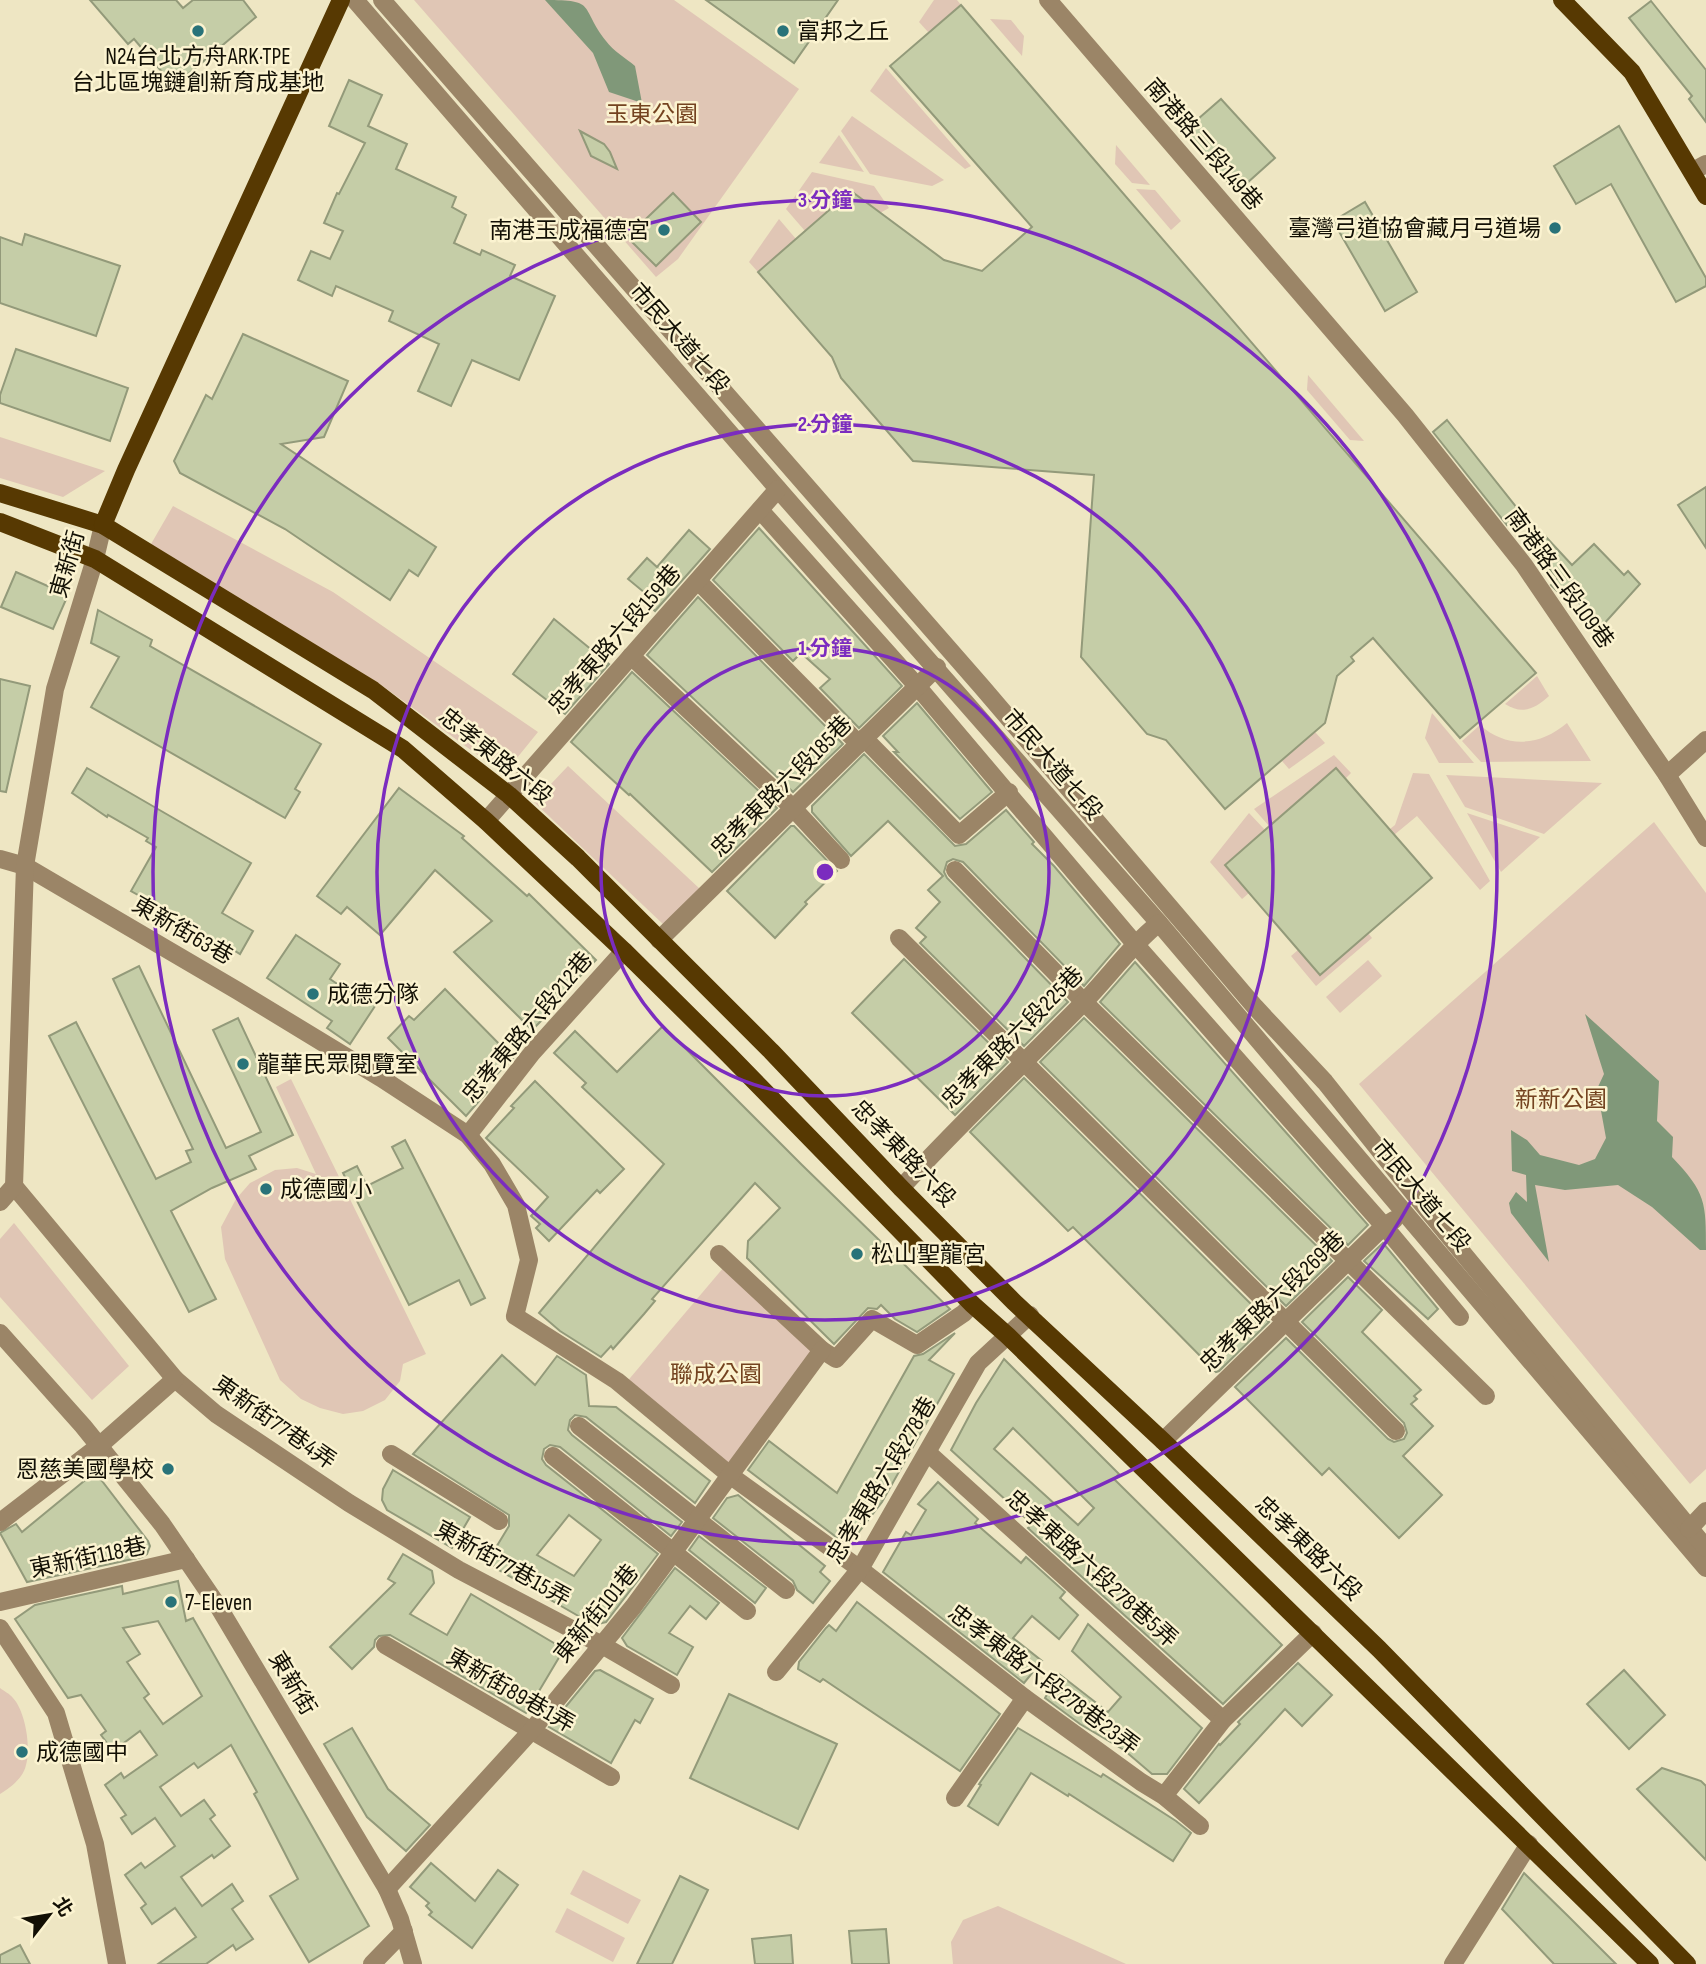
<svg xmlns="http://www.w3.org/2000/svg" width="1706" height="1964" font-family="'Sofia Sans Condensed','Noto Sans TC',sans-serif">
	<rect width="100%" height="100%" fill="#eee6c3"/>
	<g fill="#e0c6b5">
		<polygon points="414,0 674,0 799,89 678,259 656,277"/>
		<polygon points="934,0 957,0 961,5 929,33 919,22"/>
		<polygon points="990,19 1011,20 1024,36 1022,56"/>
		<polygon points="886,68 971,166 965,169 870,91"/>
		<polygon points="852,116 944,180 932,186 870,174 841,131"/>
		<polygon points="839,135 864,172 819,163"/>
		<polygon points="1116,145 1150,185 1132,183 1115,164"/>
		<polygon points="812,172 874,186 889,208 880,213 851,191 805,231 786,209"/>
		<polygon points="1136,189 1155,190 1181,221 1171,230"/>
		<polygon points="779,219 796,239 758,272 749,262"/>
		<polygon points="1308,375 1364,441 1350,440 1307,390"/>
		<polygon points="0,437 105,471 63,497 0,478"/>
		<polygon points="173,506 333,592 538,732 504,774 377,682 151,544"/>
		<path d="M1537 676 1549 696C1535 709 1522 715 1505 704Z"/>
		<polygon points="1432,713 1474,763 1439,763 1425,738"/>
		<path d="M1567 723 1591 761 1481 762 1462 741 1480 725C1507 749 1540 746 1567 723Z"/>
		<polygon points="1315,732 1325,743 1289,769 1282,761"/>
		<polygon points="1334,755 1351,773 1346,778 1336,768 1269,826 1254,809"/>
		<polygon points="568,766 700,889 664,925 534,802"/>
		<polygon points="1413,773 1429,774 1490,881 1480,890 1417,816 1394,835 1390,829 1395,825"/>
		<polygon points="1446,775 1602,783 1544,834 1465,807"/>
		<polygon points="1249,813 1265,830 1225,864 1249,893 1242,899 1210,862"/>
		<polygon points="1467,813 1540,837 1501,872"/>
		<polygon points="1654,822 1706,893 1706,1469 1690,1484 1359,1084"/>
		<polygon points="1368,933 1372,938 1316,986 1291,956 1298,950 1320,974"/>
		<polygon points="1368,960 1382,976 1340,1013 1326,997"/>
		<polygon points="291,1079 426,1354 403,1364 400,1381 385,1400 363,1411 343,1414 320,1408 301,1399 280,1380 225,1259 221,1227 236,1199 250,1183 275,1170 297,1168 316,1174 276,1087"/>
		<polygon points="14,1223 129,1366 92,1400 0,1297 0,1239"/>
		<polygon points="724,1267 813,1350 728,1464 625,1384"/>
		<path d="M0 1688C4 1691 10 1694 13 1698 27 1713 34 1760 21 1776 16 1783 7 1790 0 1794Z"/>
		<polygon points="583,1870 641,1900 628,1924 570,1894"/>
		<polygon points="998,1906 1126,1964 953,1964 951,1942 963,1920"/>
		<polygon points="567,1908 625,1938 613,1962 555,1932"/>
	</g>
	<g fill="#809879">
		<path d="M545 0C598 0 579 6 606 41 613 51 626 58 635 66L642 103 609 92 593 53Z"/>
		<path d="M1585 1014 1659 1081 1657 1121 1673 1137 1672 1157C1706 1193 1706 1202 1706 1250H1700L1652 1207 1618 1185 1565 1190 1535 1185 1549 1262 1511 1213 1509 1203 1516 1192 1527 1202 1526 1175 1512 1171 1511 1130 1527 1140 1540 1155 1579 1165 1595 1159 1606 1138 1597 1089 1604 1074Z"/>
	</g>
	<g fill="#c5cda7" stroke="#939a7a" stroke-width="2" fill-rule="evenodd">
		<polygon points="90,0 176,0 183,8 193,0 243,0 256,17 174,86 134,39 128,44"/>
		<polygon points="706,0 838,0 794,63"/>
		<polygon points="1651,1 1706,70 1706,122 1689,99 1692,96 1629,18"/>
		<polygon points="961,5 1536,673 1460,738 1373,638 1351,657 1354,661 1337,676 1325,723 1225,809 1166,740 1147,734 1081,657 1094,475 913,461 841,378 832,357 758,272 851,191 944,260 982,271 1032,227 890,66"/>
		<polygon points="349,80 382,95 368,126 407,144 396,169 456,197 452,207 466,215 454,243 480,255 482,250 515,265 510,276 555,296 519,380 472,360 451,406 418,391 439,344 389,321 393,311 336,286 332,296 298,280 311,251 330,259 343,231 324,223 337,193 339,194 365,143 329,126"/>
		<polygon points="1221,99 1275,158 1237,192 1183,132"/>
		<polygon points="1619,126 1706,278 1706,286 1676,302 1611,184 1576,204 1554,166"/>
		<polygon points="580,131 604,144 610,152 617,169 591,156"/>
		<polygon points="673,193 701,222 656,266 627,237"/>
		<polygon points="1365,202 1417,292 1385,311 1333,221"/>
		<polygon points="25,234 120,266 96,336 0,303 0,237 22,245"/>
		<polygon points="243,334 348,381 324,437 281,444 436,547 418,576 409,570 390,600 285,529 180,473 174,461 206,395 212,399"/>
		<polygon points="16,349 128,388 110,441 0,403 0,395"/>
		<polygon points="1447,420 1521,513 1507,525 1433,432"/>
		<polygon points="1706,487 1706,548 1678,505"/>
		<polygon points="759,528 902,686 859,728 820,688 830,679 801,653 793,661 713,580"/>
		<polygon points="689,530 710,549 655,611 640,598 645,593 628,579 647,558 657,567"/>
		<polygon points="1546,537 1572,565 1594,544 1624,575 1628,571 1640,584 1602,626 1568,592 1563,597 1551,585 1558,578 1532,550"/>
		<polygon points="16,572 68,595 53,629 1,607"/>
		<polygon points="698,597 843,744 793,792 647,655"/>
		<polygon points="98,610 152,640 150,646 321,744 295,789 300,792 285,818 91,707 119,657 91,643"/>
		<polygon points="554,619 609,664 565,714 513,674"/>
		<polygon points="632,672 777,808 712,872 630,794 629,795 571,742"/>
		<polygon points="0,679 30,686 6,792 0,791"/>
		<polygon points="917,703 992,792 960,819 894,752 898,752 883,736"/>
		<polygon points="864,754 955,846 966,844 1006,810 1034,842 1032,844 1054,866 1120,944 1084,986 963,862 953,859 947,862 944,872 947,878 1068,1002 1024,1046 920,943 926,937 916,928 940,902 928,890 943,876 888,821 851,856 812,812 812,806"/>
		<polygon points="87,768 251,863 222,913 253,931 240,954 227,946 223,953 195,935 197,931 173,916 170,921 144,905 147,900 131,891 156,847 146,841 148,838 108,815 107,817 72,793"/>
		<polygon points="1336,768 1432,878 1320,975 1225,865"/>
		<polygon points="399,788 464,836 462,838 527,896 529,894 596,960 551,1006 553,1009 532,1030 454,952 492,921 435,870 380,935 347,907 341,914 317,896"/>
		<polygon points="791,826 794,826 837,871 805,902 807,904 775,938 727,891"/>
		<polygon points="296,935 340,964 330,979 361,1000 365,995 377,1003 350,1044 327,1028 332,1021 267,978"/>
		<polygon points="904,959 1008,1062 955,1115 852,1013"/>
		<polygon points="1135,962 1368,1225 1348,1245 1100,1002"/>
		<polygon points="139,966 226,1148 261,1132 213,1030 238,1018 293,1135 249,1156 256,1169 212,1188 171,1211 216,1299 189,1312 49,1036 76,1022 156,1179 191,1162 186,1151 193,1149 113,979"/>
		<polygon points="445,989 513,1058 483,1088 487,1092 466,1116 388,1038 409,1016 414,1020"/>
		<polygon points="1084,1018 1332,1261 1286,1306 1040,1062"/>
		<polygon points="663,1026 802,1165 950,1309 917,1332 895,1319 881,1305 877,1309 868,1308 834,1344 747,1258 748,1241 780,1208 755,1183 652,1299 655,1301 644,1314 613,1349 611,1346 601,1357 560,1331 539,1313 664,1164 582,1087 586,1083 554,1053 575,1031 617,1072"/>
		<polygon points="1024,1078 1269,1322 1219,1371 1216,1372 1073,1227 1068,1231 970,1132"/>
		<polygon points="535,1081 624,1169 600,1193 597,1190 549,1241 536,1228 540,1224 531,1216 548,1197 486,1138 514,1108 511,1106"/>
		<polygon points="405,1140 485,1298 471,1305 459,1280 409,1305 343,1173 357,1166 367,1186 403,1168 392,1147"/>
		<polygon points="1383,1243 1438,1309 1428,1319 1364,1261"/>
		<polygon points="1348,1277 1382,1310 1362,1332 1421,1390 1414,1396 1417,1399 1411,1404 1433,1426 1403,1456 1442,1495 1399,1538 1329,1468 1322,1475 1235,1387 1286,1338 1388,1439 1394,1442 1404,1439 1407,1433 1404,1423 1302,1322"/>
		<polygon points="955,1333 929,1360 954,1374 882,1502 848,1546 748,1470 769,1441 837,1493 914,1356 923,1354"/>
		<path d="M502 1355 535 1385 557 1356 586 1375 589 1406 616 1407 710 1481 695 1503 586 1417 575 1415 570 1420 568 1430 572 1435 682 1522 671 1536 560 1447 550 1445 544 1449 542 1459 546 1465 658 1554 606 1622 594 1625 497 1569 493 1565 492 1554 509 1526V1515L413 1454ZM569 1515 601 1540 574 1576 537 1555Z"/>
		<path d="M1004 1359 1119 1474 1114 1479 1282 1645 1223 1704 1041 1540 1028 1528 1032 1524 951 1450 976 1403ZM1013 1428 1094 1508 1078 1525 994 1449Z"/>
		<polygon points="393,1470 470,1517 452,1548 387,1510 382,1500 383,1489"/>
		<polygon points="89,1477 96,1477 102,1481 148,1541 150,1546 147,1554 142,1557 27,1582 0,1533 16,1524 22,1532"/>
		<polygon points="938,1482 978,1519 975,1523 1021,1563 1026,1557 1065,1592 1060,1598 1078,1615 1059,1639 1032,1616 1013,1638 1042,1661 1024,1683 883,1572 906,1532 911,1535 926,1510 918,1504"/>
		<polygon points="738,1495 825,1566 820,1572 830,1581 813,1603 797,1590 793,1581 713,1518 727,1498"/>
		<polygon points="699,1536 766,1588 755,1603 689,1550"/>
		<polygon points="403,1554 432,1571 434,1583 410,1614 447,1635 471,1594 564,1649 526,1713 390,1635 379,1636 375,1640 374,1647 352,1669 330,1647 395,1583 388,1579"/>
		<polygon points="675,1568 719,1603 706,1619 690,1606 669,1633 693,1647 677,1675 627,1646 622,1638"/>
		<path d="M178 1581 186 1621 193 1618 369 1926 309 1962 270 1896 298 1879 258 1801 254 1794 257 1792 231 1745 198 1768 194 1763 160 1787 181 1816 204 1800 215 1815 210 1819 230 1846 214 1858 212 1855 181 1877 202 1906 232 1884 243 1901 232 1909 253 1939 236 1950 233 1945 206 1964H158L196 1937 175 1908 152 1924 141 1908 146 1904 125 1875 141 1863 145 1868 175 1846 155 1818 132 1834 121 1818 126 1815 105 1785 121 1773 124 1778 157 1755 140 1731 113 1751 101 1735 106 1731 81 1695 68 1698 15 1619 35 1605 122 1586 123 1594ZM158 1621 202 1696 163 1724 144 1698 149 1694 127 1662 140 1654 123 1628Z"/>
		<polygon points="857,1602 1000,1714 960,1771 823,1679 820,1682 798,1669 799,1662 826,1628 829,1625 836,1631"/>
		<polygon points="1088,1624 1202,1728 1167,1774 1152,1774 1124,1750 1080,1724 1045,1698 1059,1674 1108,1712 1121,1697 1072,1651"/>
		<polygon points="1298,1663 1332,1695 1302,1726 1285,1709 1199,1803 1184,1789 1219,1744 1220,1745 1240,1724 1238,1722"/>
		<polygon points="600,1670 653,1699 640,1723 635,1720 611,1763 549,1727 595,1671"/>
		<polygon points="1624,1670 1665,1715 1629,1749 1587,1704"/>
		<polygon points="729,1694 837,1744 798,1829 690,1778"/>
		<polygon points="352,1728 388,1789 430,1825 406,1851 367,1817 324,1744"/>
		<polygon points="1018,1728 1101,1777 1103,1774 1176,1821 1191,1833 1173,1861 1069,1794 1068,1796 1031,1773 998,1825 968,1806 981,1785 979,1784"/>
		<polygon points="1662,1768 1701,1781 1706,1786 1706,1860 1637,1789"/>
		<polygon points="431,1863 475,1901 498,1870 518,1885 472,1948 429,1915 432,1912 426,1906 429,1903 410,1887"/>
		<polygon points="1524,1873 1568,1916 1616,1964 1554,1964 1502,1909"/>
		<polygon points="680,1876 708,1890 672,1964 637,1964"/>
		<polygon points="886,1929 889,1964 852,1964 849,1931"/>
		<polygon points="791,1935 793,1964 755,1964 752,1939"/>
		<polygon points="20,1945 30,1964 0,1964 0,1955"/>
	</g>
	<g fill="none" stroke-linecap="round" stroke-linejoin="round">
		<g stroke="#9b8567" stroke-width="18">
			<polyline points="355,0 778,489 1159,923 1706,1568"/>
			<polyline points="382,0 982,687 1255,1007 1325,1082 1419,1200 1706,1548"/>
			<polyline points="1048,0 1405,415 1524,565 1667,775 1706,838"/>
			<polyline points="1693,171 1706,164"/>
			<polyline points="760,510 917,686 1136,945 1384,1226 1460,1317"/>
			<polyline points="698,581 859,744"/>
			<polyline points="631,656 793,808 841,860"/>
			<polyline points="864,738 959,835 1009,792"/>
			<polyline points="1667,775 1706,740"/>
			<polyline points="486,821 778,489"/>
			<polyline points="0,859 25,866 238,991 381,1078 468,1135 492,1164 516,1205 529,1260 515,1316 617,1381 731,1476 860,1569 1025,1698 1141,1782 1164,1796 1200,1826"/>
			<polyline points="955,870 1084,1002 1486,1396"/>
			<polyline points="899,938 1396,1431"/>
			<polyline points="659,940 937,667"/>
			<polyline points="468,1135 532,1053 624,951"/>
			<polyline points="14,1186 175,1379 216,1414 349,1503 459,1570 602,1645 671,1685"/>
			<path d="M901 1188C959 1125 1021 1066 1082 1004 1108 978 1130 946 1159 923"/>
			<polyline points="0,1202 14,1186 25,866 55,689 95,559 103,525"/>
			<polyline points="719,1254 822,1350 836,1359 872,1319 917,1345 964,1313 972,1304"/>
			<polyline points="0,1333 83,1426 162,1524 186,1559 218,1606 387,1889 400,1919 413,1964"/>
			<polyline points="579,1426 786,1590"/>
			<polyline points="1163,1441 1384,1226 1394,1220"/>
			<polyline points="928,1453 1223,1720"/>
			<polyline points="391,1454 499,1521"/>
			<polyline points="553,1456 747,1611"/>
			<polyline points="0,1522 99,1446 175,1379"/>
			<polyline points="1689,1529 1706,1511"/>
			<polyline points="0,1602 186,1559"/>
			<polyline points="0,1628 56,1713 95,1844 117,1964"/>
			<polyline points="385,1645 611,1777"/>
			<polyline points="776,1672 860,1569 978,1363 1030,1315"/>
			<polyline points="1164,1796 1223,1720 1313,1633"/>
			<polyline points="955,1798 1025,1698"/>
			<polyline points="387,1889 532,1730 633,1607 822,1350"/>
			<polyline points="372,1964 404,1931"/>
			<polyline points="1453,1964 1529,1844"/>
		</g>
		<g stroke="#573902" stroke-width="18">
			<polyline points="1562,0 1632,72 1706,196"/>
			<polyline points="0,493 103,525 373,690 509,795 578,858 771,1051 901,1188 1014,1302 1163,1441 1379,1649 1687,1964"/>
			<polyline points="0,522 95,559 403,749 486,821 624,951 727,1053 972,1304 1008,1336 1650,1964"/>
			<polyline points="103,525 126,470 341,0"/>
		</g>
	</g>
	<g fill="none" stroke="#7b2cbf" stroke-width="3.5">
		<circle cx="825" cy="872" r="224"/>
		<circle cx="825" cy="872" r="448"/>
		<circle cx="825" cy="872" r="672"/>
	</g>
	<g fill="#297379" stroke="#fbf3d0" stroke-width="2.5">
		<circle cx="198" cy="31" r="7"/>
		<circle cx="783" cy="31" r="7"/>
		<circle cx="1555" cy="228" r="7"/>
		<circle cx="664" cy="230" r="7"/>
		<circle cx="313" cy="994" r="7"/>
		<circle cx="243" cy="1064" r="7"/>
		<circle cx="266" cy="1189" r="7"/>
		<circle cx="857" cy="1254" r="7"/>
		<circle cx="168" cy="1469" r="7"/>
		<circle cx="171" cy="1602" r="7"/>
		<circle cx="22" cy="1752" r="7"/>
	</g>
	<g text-anchor="middle" stroke-width="5" stroke-linejoin="round" paint-order="stroke">
		<g font-size="23" fill="#131005" stroke="#fbf3d0" text-anchor="start">
			<text x="797" y="39">富邦之丘</text>
			<text x="198" y="64" text-anchor="middle">N24台北方舟ARK·TPE<tspan x="198" dy="26">台北區塊鏈創新育成基地</tspan></text>
			<text x="1541" y="236" text-anchor="end">臺灣弓道協會藏月弓道場</text>
			<text x="650" y="238" text-anchor="end">南港玉成福德宮</text>
			<text x="327" y="1002">成德分隊</text>
			<text x="257" y="1072">龍華民眾閱覽室</text>
			<text x="280" y="1197">成德國小</text>
			<text x="871" y="1262">松山聖龍宮</text>
			<text x="154" y="1477" text-anchor="end">恩慈美國學校</text>
			<text x="185" y="1610">7-Eleven</text>
			<text x="36" y="1760">成德國中</text>
		</g>
		<g font-size="23" fill="#744320" stroke="#fbf3d0">
			<text x="652" y="122">玉東公園</text>
			<text x="1561" y="1107">新新公園</text>
			<text x="716" y="1382">聯成公園</text>
		</g>
		<g font-size="23" fill="#131005" stroke="#fbf3d0">
			<text transform="translate(1204 144) rotate(49)" y="8">南港路三段149巷</text>
			<text transform="translate(680 338) rotate(49)" y="8">市民大道七段</text>
			<text transform="translate(67 564) rotate(-74)" y="8">東新街</text>
			<text transform="translate(1560 578) rotate(54)" y="8">南港路三段109巷</text>
			<text transform="translate(614 639) rotate(-49)" y="8">忠孝東路六段159巷</text>
			<text transform="translate(496 756) rotate(39)" y="8">忠孝東路六段</text>
			<text transform="translate(1053 764) rotate(49)" y="8">市民大道七段</text>
			<text transform="translate(781 786) rotate(-45)" y="8">忠孝東路六段185巷</text>
			<text transform="translate(183 930) rotate(30)" y="8">東新街63巷</text>
			<text transform="translate(527 1027) rotate(-50)" y="8">忠孝東路六段212巷</text>
			<text transform="translate(1012 1037) rotate(-45)" y="8">忠孝東路六段225巷</text>
			<text transform="translate(904 1153) rotate(46)" y="8">忠孝東路六段</text>
			<text transform="translate(1422 1195) rotate(50)" y="8">市民大道七段</text>
			<text transform="translate(1272 1301) rotate(-44)" y="8">忠孝東路六段269巷</text>
			<text transform="translate(275 1422) rotate(35)" y="8">東新街77巷4弄</text>
			<text transform="translate(881 1480) rotate(-59)" y="8">忠孝東路六段278巷</text>
			<text transform="translate(1309 1548) rotate(44)" y="8">忠孝東路六段</text>
			<text transform="translate(88 1557) rotate(-12)" y="8">東新街118巷</text>
			<text transform="translate(503 1563) rotate(29)" y="8">東新街77巷15弄</text>
			<text transform="translate(1092 1568) rotate(42)" y="8">忠孝東路六段278巷5弄</text>
			<text transform="translate(596 1613) rotate(-51)" y="8">東新街101巷</text>
			<text transform="translate(1044 1679) rotate(37)" y="8">忠孝東路六段278巷23弄</text>
			<text transform="translate(293 1683) rotate(59)" y="8">東新街</text>
			<text transform="translate(511 1690) rotate(30)" y="8">東新街89巷1弄</text>
		</g>
	</g>
	<circle cx="825" cy="872" r="10" fill="#7b2cbf" stroke="#fbf3d0" stroke-width="3.5"/>
	<g font-size="21" text-anchor="middle" font-weight="bold" fill="#7b2cbf" stroke="#fbf3d0" stroke-width="5" stroke-linejoin="round" paint-order="stroke">
		<text x="825" y="207">3 分鐘</text>
		<text x="825" y="431">2 分鐘</text>
		<text x="825" y="655">1 分鐘</text>
	</g>
	<g transform="translate(49 1915) rotate(59)" stroke="#fbf3d0" stroke-width="5" paint-order="stroke">
	<path d="M0-5L12 26L0 18L-12 26Z" fill="#131005"/>
	<text y="-10" font-size="19" font-weight="bold" text-anchor="middle" fill="#131005">北</text>
	</g>
</svg>
